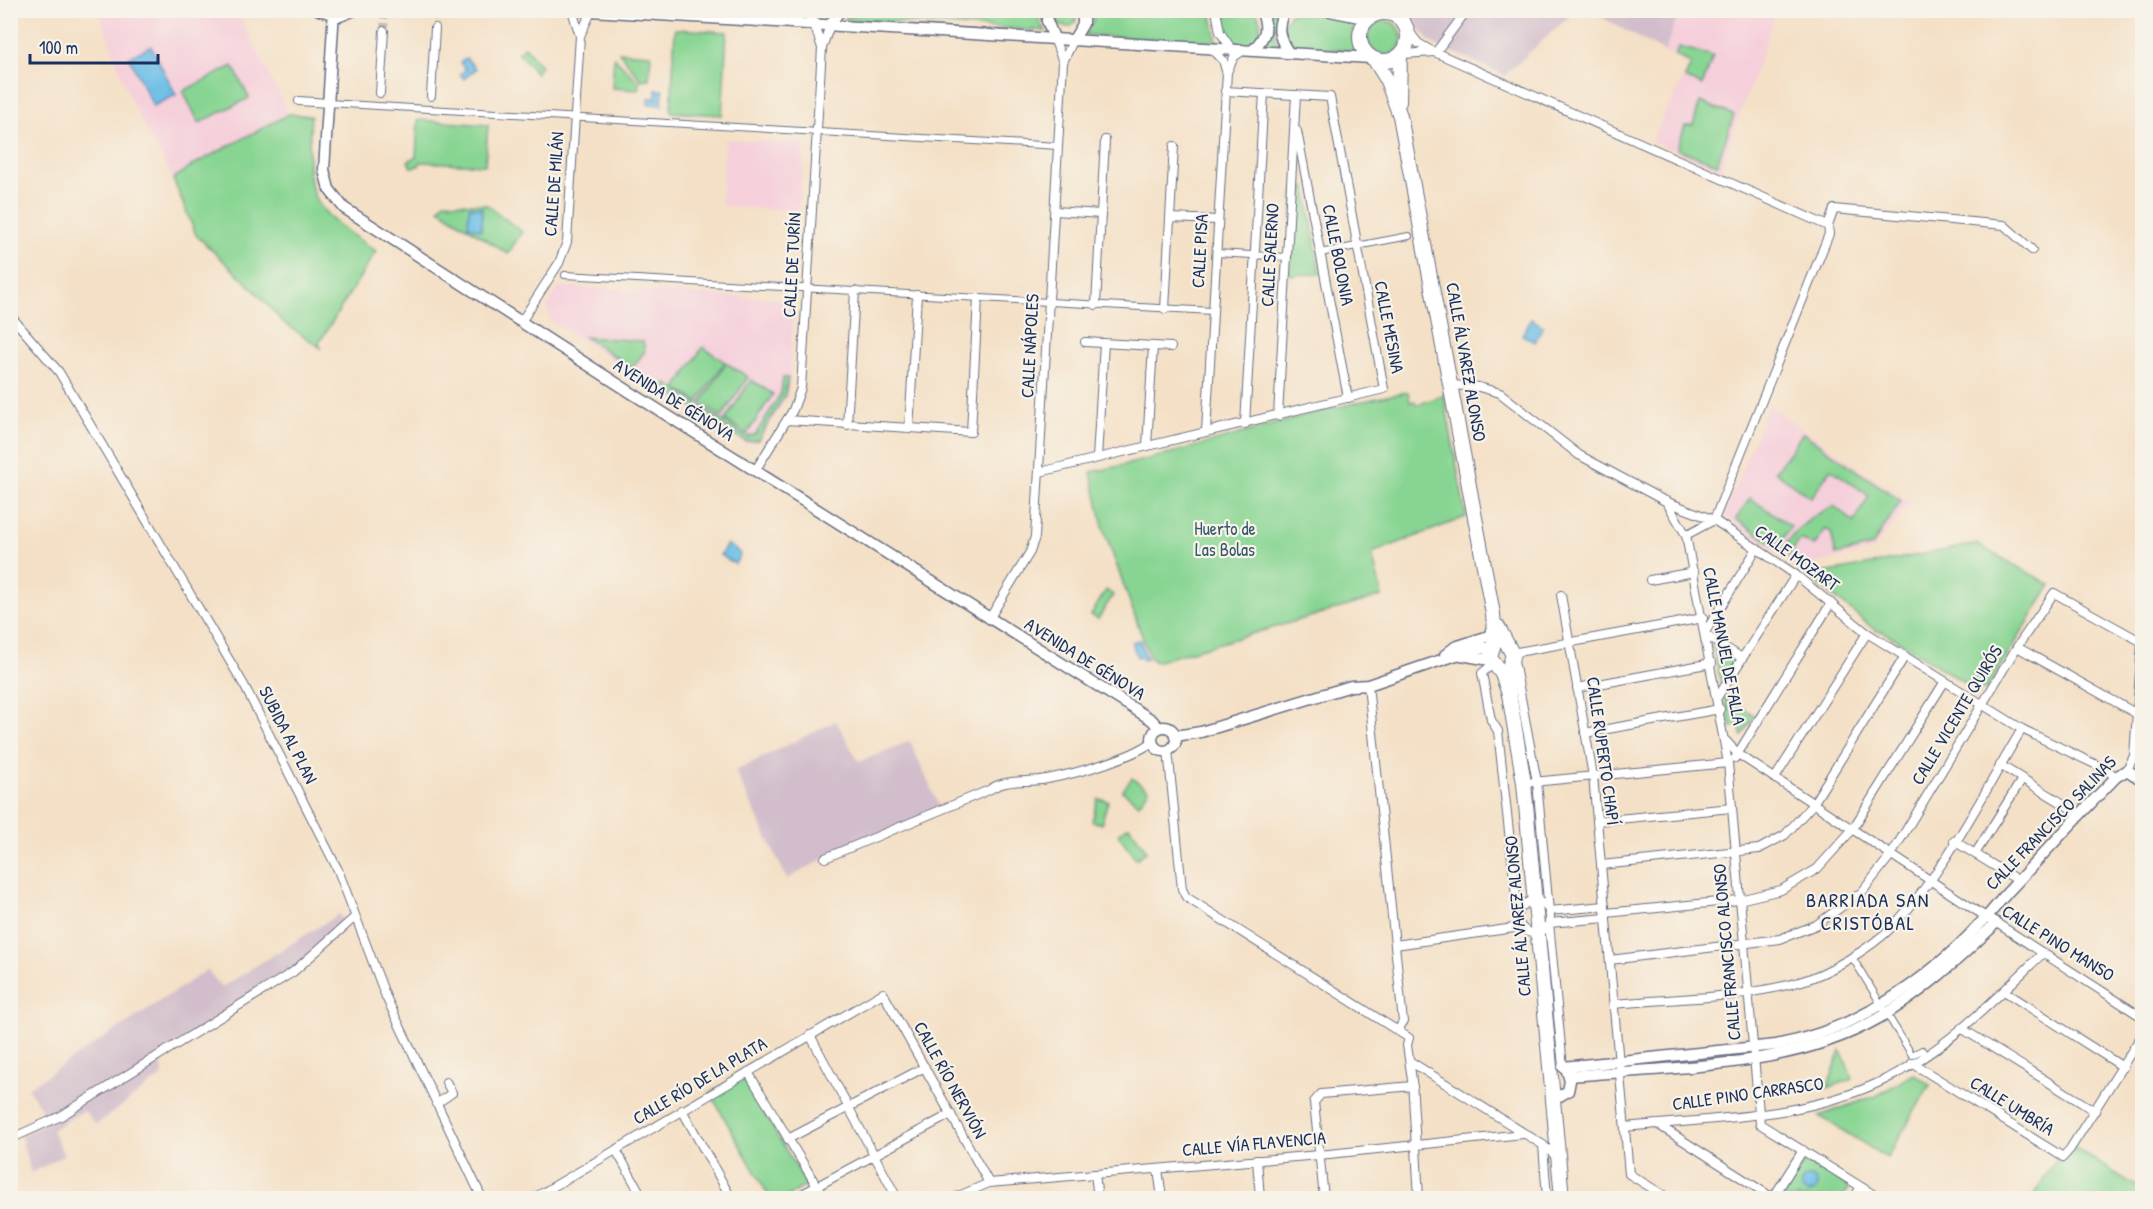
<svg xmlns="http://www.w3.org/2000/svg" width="2153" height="1209" font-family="'Patrick Hand',sans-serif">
	<rect width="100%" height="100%" fill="#f7f3e8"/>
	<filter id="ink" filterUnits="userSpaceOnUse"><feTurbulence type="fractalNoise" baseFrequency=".0167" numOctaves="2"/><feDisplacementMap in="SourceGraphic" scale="12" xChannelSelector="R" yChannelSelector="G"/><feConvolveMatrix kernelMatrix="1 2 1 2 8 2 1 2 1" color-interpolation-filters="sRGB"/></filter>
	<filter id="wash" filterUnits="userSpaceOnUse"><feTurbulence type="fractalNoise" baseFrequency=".008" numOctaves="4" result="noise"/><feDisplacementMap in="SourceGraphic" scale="24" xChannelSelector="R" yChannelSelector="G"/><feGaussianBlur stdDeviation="1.35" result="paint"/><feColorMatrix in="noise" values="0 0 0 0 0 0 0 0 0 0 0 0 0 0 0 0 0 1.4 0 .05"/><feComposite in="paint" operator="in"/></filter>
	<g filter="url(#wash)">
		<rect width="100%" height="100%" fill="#f4e0c6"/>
		<g fill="#f5cfda">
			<polygon points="99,11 237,11 289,114 191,166 173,179 130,99"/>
			<polygon points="1679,11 1777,11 1720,170 1651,141 1690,65 1665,52"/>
			<polygon points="725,139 804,144 799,211 721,206"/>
			<polygon points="560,286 794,300 789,387 784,402 759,441 746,444 550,320 547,306"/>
			<polygon points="1768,405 1910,503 1872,551 1798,567 1724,516"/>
		</g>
		<g fill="#d1bdcb">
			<polygon points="1407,11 1575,11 1505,75 1430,42"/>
			<polygon points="1600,11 1600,10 1679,11 1665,52 1599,16"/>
			<polygon points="836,721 859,762 910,741 941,811 825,858 787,879 735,771"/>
			<polygon points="339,914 346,926 293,972 160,1053 163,1075 96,1125 84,1110 52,1130 64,1155 31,1173 20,1135 49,1121 28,1088 207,970 222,987"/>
		</g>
		<g fill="#88d593" stroke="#528278" stroke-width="1.5">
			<polygon points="851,10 1039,11 1040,24 1046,31 845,19"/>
			<polygon points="673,11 800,11 805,18"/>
			<polygon points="1055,11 1076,11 1076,22 1070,27 1060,26 1055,20"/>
			<polygon points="1092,11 1211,11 1217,42 1085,35 1093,21"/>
			<path d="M1220 11 1256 12C1263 23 1261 33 1254 43 1230 50 1222 30 1220 11Z"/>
			<polygon points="1265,11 1280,13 1274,33 1279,47 1264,46 1271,24"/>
			<polygon points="1291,13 1334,15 1354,22 1352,36 1355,51 1291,46 1285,39 1283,25"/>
			<circle cx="1385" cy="38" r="17"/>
			<polygon points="675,29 727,32 722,115 671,112"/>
			<polygon points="525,47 541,66 536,73 518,52"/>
			<polygon points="1679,47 1713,56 1702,86 1685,78 1691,64 1675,55"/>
			<polygon points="619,52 651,54 649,79 641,80"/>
			<polygon points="614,57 639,82 638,90 612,88"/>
			<polygon points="233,66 249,98 199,123 183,91"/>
			<polygon points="1700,102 1734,115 1717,164 1677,149 1685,126 1693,125"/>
			<path d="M289 114 311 116C305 198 307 206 376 251L319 343 321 348 284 323 253 289 196 235 173 179 191 166Z"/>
			<polygon points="418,120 488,125 485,165 420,162 419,166 411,167 408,161 416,157"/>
			<polygon points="1301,186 1306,188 1320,274 1289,275 1294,191"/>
			<polygon points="444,202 487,205 522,232 508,254 439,209"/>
			<polygon points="585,337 643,341 645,351 632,368"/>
			<polygon points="703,347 725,362 698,402 676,388"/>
			<polygon points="726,363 748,377 722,417 701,403"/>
			<polygon points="783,378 788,378 785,395 758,440 745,441 663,388 666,383 747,437 756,434 781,393"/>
			<polygon points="751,380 773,394 747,434 725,420"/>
			<path d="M1408 392 1410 402 1415 401 1417 405 1444 395 1466 517 1372 553 1382 596 1155 662 1150 658 1104 530 1091 472C1198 451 1300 411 1408 392Z"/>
			<path d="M1803 433 1901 501 1872 546 1836 555 1831 532 1826 529 1814 546 1801 539 1788 556 1781 551C1795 530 1810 516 1834 506L1854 522 1869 496 1831 469 1811 498 1775 471Z"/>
			<polygon points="1750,498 1791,526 1777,547 1736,519"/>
			<polygon points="1976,544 2051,585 1986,690 1981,688 1979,692 1884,632 1876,631 1809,576"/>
			<polygon points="1106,590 1113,595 1098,619 1091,615"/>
			<polygon points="1713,644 1736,659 1721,683"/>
			<polygon points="1724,695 1755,716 1742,736 1738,725 1731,727"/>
			<polygon points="1132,778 1149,790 1139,804 1122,791"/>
			<polygon points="1098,799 1108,801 1101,824 1092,821"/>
			<polygon points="1129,826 1147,851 1136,859 1118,834"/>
			<polygon points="1841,1051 1853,1079 1827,1088"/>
			<polygon points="1914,1074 1930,1085 1887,1158 1819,1116 1878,1095"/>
			<polygon points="741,1075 807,1185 785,1198 770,1198 710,1093"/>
			<polygon points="2075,1148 2142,1190 2142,1198 2042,1198 2034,1194 2056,1159 2062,1159"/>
			<polygon points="1806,1159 1849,1187 1842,1198 1781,1198"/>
		</g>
		<g fill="#6bbee7" stroke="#4376a2" stroke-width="1.5">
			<polygon points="151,46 176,95 153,106 129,57"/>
			<polygon points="466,58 476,69 464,79 460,74 466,69 460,63"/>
			<polygon points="656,90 663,90 662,105 648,104 648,98 656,98"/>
			<polygon points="469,207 482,208 481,230 468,226"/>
			<polygon points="1531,319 1543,326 1535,342 1522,335"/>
			<polygon points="727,544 739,552 740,555 735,564 720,555"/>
			<polygon points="1140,640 1147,659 1143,660 1141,656 1137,657 1132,642"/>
			<circle cx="1809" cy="1185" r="8"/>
		</g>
	</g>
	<g filter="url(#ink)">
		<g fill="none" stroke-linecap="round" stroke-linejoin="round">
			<polyline stroke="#c9bdb1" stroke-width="8" stroke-dasharray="8 4" stroke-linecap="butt" points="384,31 385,12"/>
			<g stroke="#676d82" stroke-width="8">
				<g id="pedestrian">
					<polyline points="328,103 1058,146"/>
					<polyline points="1216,253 1287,257"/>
					<polyline points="1320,253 1409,236"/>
					<polyline points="565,275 1213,311"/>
					<polyline points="1852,957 1912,1055 1922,1050 1925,1055"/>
				</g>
			</g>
			<g stroke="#676d82" stroke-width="10">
				<g id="minor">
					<polyline points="1216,10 1220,32 1231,48"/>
					<polyline points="385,12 386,10"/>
					<polyline points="436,15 436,10"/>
					<polyline points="814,24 822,48"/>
					<polyline points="1408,30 1418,43 1430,50 1828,226"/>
					<polyline points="580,36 591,12"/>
					<polyline points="1054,38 1063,62"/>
					<polyline points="1211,48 1223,60 1226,71"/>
					<polyline points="1402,54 1436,52 1467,10"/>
					<polyline points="380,93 384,31"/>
					<polyline points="431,96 435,28"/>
					<polyline points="299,101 328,103"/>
					<polyline points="1297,131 1348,398"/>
					<polyline points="1055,211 1101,214"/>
					<polyline points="1170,218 1218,220"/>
					<polyline points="1096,305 1105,140"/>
					<polyline points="1165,309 1174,146"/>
					<polyline points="10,315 59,372 244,685 338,870 386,997 482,1198"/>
					<polyline points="521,322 559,263 567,242 580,36 572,10"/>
					<polyline points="1085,342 1171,347"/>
					<polyline points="1452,385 1479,387 1500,393 1579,455 1665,501 1714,520 1796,575 1867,633 2022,729 2107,770 2116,777"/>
					<polyline points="1278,416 1296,95"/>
					<polyline points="787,420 971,432 978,298"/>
					<polyline points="1245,424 1264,93"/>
					<polyline points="847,425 855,291"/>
					<polyline points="909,429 917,295"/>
					<polyline points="1206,432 1227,72 1234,57 1244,50"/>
					<polyline points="1147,446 1153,346"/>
					<polyline points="1097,458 1104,343"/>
					<polyline points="755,471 793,410 801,388 822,48 830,25"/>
					<polyline points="1040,472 1384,389 1330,97 1225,91"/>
					<polyline points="1666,501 1686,535 1714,520"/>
					<polyline points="1714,520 1829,234 1828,226 1834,209 2004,225 2032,250"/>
					<polyline points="1686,535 1728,763 1760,1124 1879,1198"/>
					<polyline points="1650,580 1694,572"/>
					<polyline points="1561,595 1593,776 1629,1174 1668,1198"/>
					<polyline points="989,619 1030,552 1035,537 1063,62 1074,39"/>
					<polyline points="1706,631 1757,548"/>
					<polyline points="1707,636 1742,658"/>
					<polyline points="2017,647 2137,714"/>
					<polyline points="1512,653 1703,618"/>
					<polyline points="1513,656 1537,782 1549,911 1605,906"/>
					<polyline points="1493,664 1482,673 1491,720 1498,731 1516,896 1523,906"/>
					<polyline points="1368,685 1403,1022 1398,1030"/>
					<polyline points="1577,688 1712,663"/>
					<polyline points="1718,696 1796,575"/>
					<polyline points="1585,733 1720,709"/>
					<polyline points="1726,741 1738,754 1986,917"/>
					<polyline points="1168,750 1182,889 1186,897 1409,1038 1407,1045 1412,1080 1419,1198"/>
					<polyline points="1735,758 1831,603"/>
					<polyline points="2000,765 2080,814"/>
					<polyline points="1775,778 1867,633"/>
					<polyline points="1533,782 1728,763"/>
					<polyline points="1597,821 1732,808"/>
					<polyline points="1954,841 2019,881"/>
					<polyline points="1975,854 2022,779"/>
					<path d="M825 858 989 790C1006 778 1027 783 1047 779 1074 774 1132 758 1152 742"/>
					<polyline points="1601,865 1759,849 1785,835 1813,804 1905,656"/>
					<circle cx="1534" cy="917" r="16"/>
					<polyline points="1606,913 1739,900 1781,890 1817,869 1852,830 1945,681"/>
					<polyline points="1995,922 2142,1017"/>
					<polyline points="1395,945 1521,927"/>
					<polyline points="1610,960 1780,939 1816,925 1862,892 1891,855 2017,647 2054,593 2142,642 2134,756 2127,770"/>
					<polyline points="2004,991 2123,1067"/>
					<path d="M1614 1004C1674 998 1740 999 1799 982 1828 974 1871 948 1892 927 1946 871 1982 795 2022 729"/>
					<polyline points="1961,1028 2095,1111"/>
					<polyline points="810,1035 897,1198"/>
					<polyline points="1411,1062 1543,1145 1558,1158"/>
					<polyline points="1912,1063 2063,1157 2070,1149 2142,1035"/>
					<polyline points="1563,1067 1549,923 1606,918"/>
					<polyline points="748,1072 824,1198"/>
					<polyline points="436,1104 452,1093 446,1082"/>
					<polyline points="682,1110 731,1198"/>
					<polyline points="1657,1124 1773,1198"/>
					<path d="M1625 1127C1710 1118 1805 1119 1884 1080 1945 1051 1995 999 2043 953"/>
					<polyline points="10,1139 61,1116 293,972 355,917"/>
					<polyline points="788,1139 925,1067"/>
					<polyline points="1543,1145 1547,1198"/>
					<polyline points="616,1150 643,1198"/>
					<polyline points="1257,1160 1260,1198"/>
					<polyline points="1158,1169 1162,1198"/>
					<polyline points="1095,1174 1098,1198"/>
					<polyline points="534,1198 883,993 989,1183"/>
					<polyline points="795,1198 951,1114"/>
					<polyline points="954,1198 989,1183 1319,1155 1523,1134"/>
					<polyline points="1324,1198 1314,1102 1321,1094 1413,1086"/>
					<polyline points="1773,1198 1803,1150"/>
					<polyline points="1854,1198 1861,1187"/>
				</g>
			</g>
			<g stroke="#676d82" stroke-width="13">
				<g id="tertiary">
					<polyline points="319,10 340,16 355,10"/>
					<polyline points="334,10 324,170 329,189 344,208 630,392 1152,720 1159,728"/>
					<polyline points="575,10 1371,58"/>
					<polyline points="808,10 814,24"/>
					<polyline points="1048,10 1047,21 1054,38"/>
					<path d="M1285 10C1276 27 1278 36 1288 52"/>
					<polyline points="1325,10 1369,19"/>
					<polyline points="830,25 840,10"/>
					<polyline points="1074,39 1083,24 1083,10"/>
					<path d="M1253 50C1266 36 1269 29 1261 10"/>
					<polyline points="1445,655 1455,647 1489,636 1494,623"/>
					<polyline points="1461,655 1490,660"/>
					<circle cx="1164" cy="739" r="12"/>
					<polyline points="1175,736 1201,732 1351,686 1368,685 1474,649 1494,647"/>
					<path d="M1563 1067 1776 1045C1856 1030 1925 983 1980 924 1990 914 1998 903 2007 893 2043 854 2079 815 2116 777L2127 770 2142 780"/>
					<path d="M1569 1076C1668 1067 1790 1069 1877 1019 1920 995 1955 962 1991 928L1995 922 1986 917"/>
					<polyline points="1553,1100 1568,1091 1570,1081 1567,1071"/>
				</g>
			</g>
			<g stroke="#676d82" stroke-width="16">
				<g id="primary">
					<circle cx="1384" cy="37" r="24"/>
					<polyline points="1374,59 1386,78 1400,116 1493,614 1495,640 1490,658 1502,674 1509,694"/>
					<polyline points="1399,102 1400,56"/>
					<polyline points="1498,627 1513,655 1508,670 1509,694 1524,783 1562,1198"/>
				</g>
			</g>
			<use href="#pedestrian" stroke="#fff" stroke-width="6"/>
			<use href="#minor" stroke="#fff" stroke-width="8"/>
			<use href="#tertiary" stroke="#fff" stroke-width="10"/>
			<use href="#primary" stroke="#fff" stroke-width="14"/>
		</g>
	</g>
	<g text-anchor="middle" stroke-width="4.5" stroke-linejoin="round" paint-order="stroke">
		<g font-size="18" fill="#1b2f5e" stroke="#f7f3e8">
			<text transform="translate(554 184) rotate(-86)" y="6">CALLE DE MILÁN</text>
			<text transform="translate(1200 251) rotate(-87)" y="6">CALLE PISA</text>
			<text transform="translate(1270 255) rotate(-87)" y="6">CALLE SALERNO</text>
			<text transform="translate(1338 255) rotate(79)" y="6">CALLE BOLONIA</text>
			<text transform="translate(792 265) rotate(-87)" y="6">CALLE DE TURÍN</text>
			<text transform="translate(1389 327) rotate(79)" y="6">CALLE MESINA</text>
			<text transform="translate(1030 346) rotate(-87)" y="6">CALLE NÁPOLES</text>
			<text transform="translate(1466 362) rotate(80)" y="6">CALLE ÁLVAREZ ALONSO</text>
			<text transform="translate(674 400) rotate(32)" y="6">AVENIDA DE GÉNOVA</text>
			<text transform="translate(1797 558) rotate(36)" y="6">CALLE MOZART</text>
			<text transform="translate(1724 646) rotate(79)" y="6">CALLE MANUEL DE FALLA</text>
			<text transform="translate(1085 659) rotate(32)" y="6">AVENIDA DE GÉNOVA</text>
			<text transform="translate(1957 715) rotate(-59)" y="6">CALLE VICENTE QUIRÓS</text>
			<text transform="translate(288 735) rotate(63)" y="6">SUBIDA AL PLAN</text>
			<text transform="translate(1603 751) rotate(82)" y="6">CALLE RUPERTO CHAPÍ</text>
			<text transform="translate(2051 823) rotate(-46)" y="6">CALLE FRANCISCO SALINAS</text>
			<text transform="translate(1518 916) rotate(-95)" y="6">CALLE ÁLVAREZ ALONSO</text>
			<text transform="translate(2058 943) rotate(32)" y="6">CALLE PINO MANSO</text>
			<text transform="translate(1727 952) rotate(-95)" y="6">CALLE FRANCISCO ALONSO</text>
			<text transform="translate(950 1080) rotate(61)" y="6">CALLE RÍO NERVIÓN</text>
			<text transform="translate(700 1081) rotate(-31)" y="6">CALLE RÍO DE LA PLATA</text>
			<text transform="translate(1748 1094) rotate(-8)" y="6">CALLE PINO CARRASCO</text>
			<text transform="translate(2012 1106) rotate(32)" y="6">CALLE UMBRÍA</text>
			<text transform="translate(1254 1144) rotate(-5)" y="6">CALLE VÍA FLAVENCIA</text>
		</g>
		<g font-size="18" fill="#36586b" stroke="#f7f3e8">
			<text x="1225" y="535">Huerto de<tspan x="1225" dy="21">Las Bolas</tspan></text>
		</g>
		<g font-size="20" letter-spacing="1.5" fill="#1b2f5e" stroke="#f7f3e8">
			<text x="1868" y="907">BARRIADA SAN<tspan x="1868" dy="23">CRISTÓBAL</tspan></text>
		</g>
	</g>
	<rect width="2153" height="1209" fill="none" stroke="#f7f3e8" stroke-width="36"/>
	<path d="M30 54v9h128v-9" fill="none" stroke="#1b2f5e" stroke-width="3"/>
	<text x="39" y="54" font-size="18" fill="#1b2f5e" stroke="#f7f3e8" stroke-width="4.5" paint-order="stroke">100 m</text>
</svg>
